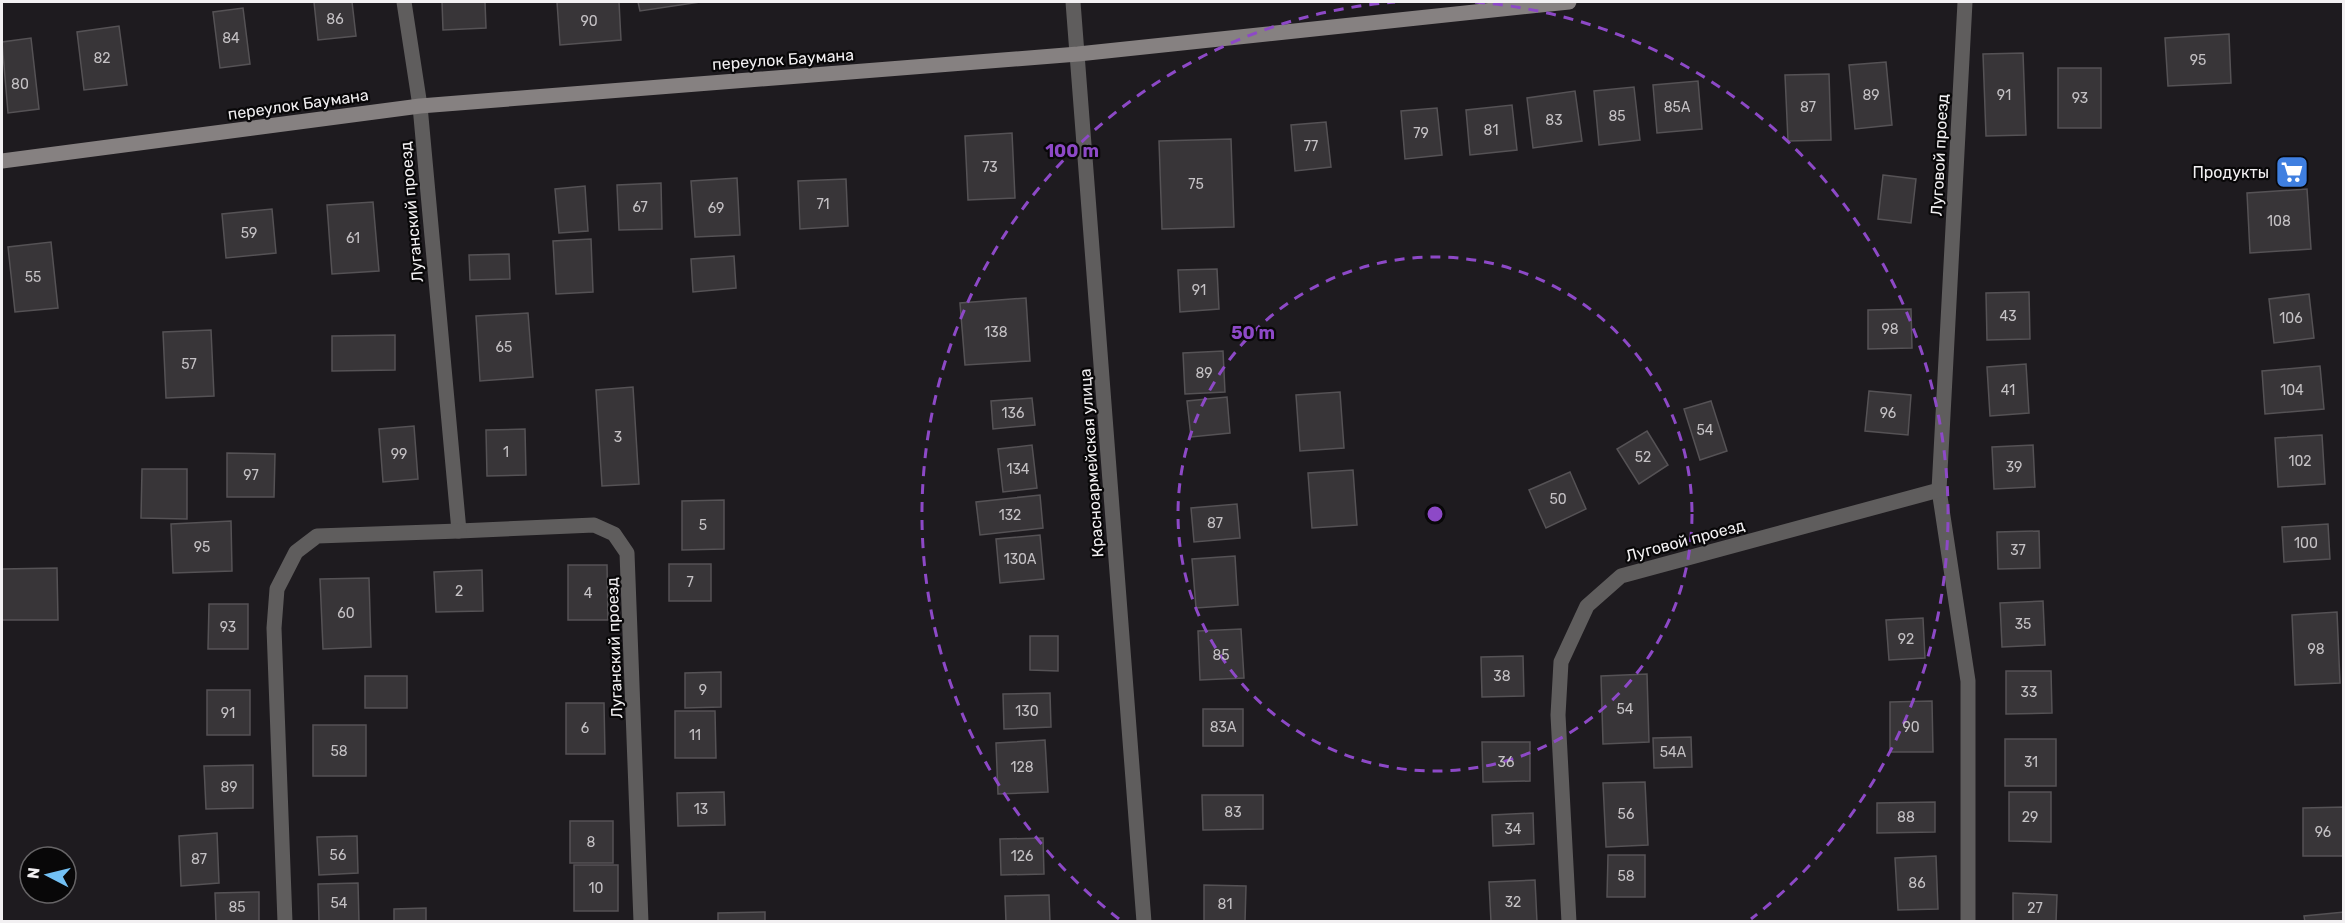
<svg xmlns="http://www.w3.org/2000/svg" width="2345" height="923" font-family="Rubik,sans-serif">
	<rect width="100%" height="100%" fill="#1e1b1f"/>
	<g fill="#383538" stroke="#555255" stroke-width="1.5">
		<polygon points="314,2 352,2 356,36 318,40"/>
		<polygon points="442,2 485,2 486,28 443,30"/>
		<polygon points="557,2 619,2 621,40 560,45"/>
		<polygon points="638,2 700,2 640,11"/>
		<polygon points="243,8 250,64 220,68 213,12"/>
		<polygon points="119,26 127,85 84,90 77,32"/>
		<polygon points="2229,34 2231,83 2168,86 2165,38"/>
		<polygon points="31,38 39,109 8,113 2,42"/>
		<polygon points="2023,53 2026,135 1986,136 1983,54"/>
		<polygon points="1886,62 1892,125 1855,129 1849,65"/>
		<rect x="2058" y="68" width="43" height="60"/>
		<polygon points="1829,74 1831,140 1788,141 1785,75"/>
		<polygon points="1698,81 1702,129 1657,133 1653,85"/>
		<polygon points="1634,87 1640,140 1599,145 1594,91"/>
		<polygon points="1575,91 1582,141 1533,148 1527,98"/>
		<polygon points="1512,105 1517,150 1470,155 1466,110"/>
		<polygon points="1437,108 1442,155 1405,159 1401,111"/>
		<polygon points="1326,122 1331,167 1295,171 1291,125"/>
		<polygon points="1012,133 1015,198 968,200 965,136"/>
		<polygon points="1231,139 1234,227 1162,229 1159,141"/>
		<polygon points="1883,175 1916,179 1911,223 1878,219"/>
		<polygon points="737,178 740,235 695,237 691,181"/>
		<polygon points="846,179 848,226 800,229 798,181"/>
		<polygon points="661,183 662,229 619,230 617,185"/>
		<polygon points="585,186 588,231 559,233 555,189"/>
		<polygon points="2307,189 2311,249 2250,253 2247,193"/>
		<polygon points="373,202 379,271 332,274 327,205"/>
		<polygon points="272,209 276,253 226,258 222,214"/>
		<polygon points="591,239 593,292 556,294 553,241"/>
		<polygon points="51,242 58,308 15,312 8,247"/>
		<polygon points="509,254 510,279 470,280 469,255"/>
		<polygon points="734,256 736,288 693,292 691,259"/>
		<polygon points="1217,269 1219,309 1180,312 1178,270"/>
		<polygon points="2029,292 2030,339 1987,340 1986,293"/>
		<polygon points="2309,294 2314,338 2274,343 2269,299"/>
		<polygon points="1026,298 1030,361 965,365 960,303"/>
		<polygon points="1911,309 1912,348 1868,349 1868,310"/>
		<polygon points="528,313 533,377 480,381 476,316"/>
		<polygon points="211,330 214,396 166,398 163,332"/>
		<polygon points="395,335 395,370 332,371 332,336"/>
		<polygon points="1223,351 1225,392 1185,394 1183,353"/>
		<polygon points="2026,364 2029,413 1990,416 1987,367"/>
		<polygon points="2320,366 2324,409 2265,414 2262,371"/>
		<polygon points="633,387 639,484 602,486 596,390"/>
		<polygon points="1869,391 1911,395 1908,435 1865,431"/>
		<polygon points="1340,392 1344,448 1300,451 1296,395"/>
		<polygon points="1227,397 1230,433 1191,437 1187,401"/>
		<polygon points="1032,398 1035,425 993,429 991,401"/>
		<polygon points="1711,401 1727,451 1700,460 1684,409"/>
		<polygon points="414,426 418,479 383,482 379,429"/>
		<polygon points="525,429 526,475 487,476 486,430"/>
		<polygon points="1647,431 1668,465 1639,484 1617,449"/>
		<polygon points="2322,435 2325,484 2278,487 2275,438"/>
		<polygon points="1032,445 1037,488 1003,492 998,449"/>
		<polygon points="2033,445 2035,487 1994,489 1992,447"/>
		<polygon points="227,453 275,454 274,497 227,497"/>
		<polygon points="142,469 187,469 187,519 141,518"/>
		<polygon points="1353,470 1357,525 1312,528 1308,473"/>
		<polygon points="1570,472 1586,509 1546,528 1529,490"/>
		<polygon points="1040,495 1043,528 980,535 976,502"/>
		<polygon points="724,500 724,549 682,550 682,501"/>
		<polygon points="1237,504 1240,538 1194,542 1191,508"/>
		<polygon points="231,521 232,571 173,573 171,524"/>
		<polygon points="2328,524 2330,559 2284,562 2282,527"/>
		<polygon points="2039,531 2040,568 1998,569 1997,532"/>
		<polygon points="1040,535 1044,579 1000,583 996,539"/>
		<polygon points="1235,556 1238,605 1196,608 1192,559"/>
		<rect x="669" y="564" width="42" height="37"/>
		<polygon points="568,565 607,565 608,620 568,620"/>
		<polygon points="57,568 58,620 2,620 2,569"/>
		<polygon points="482,570 483,611 436,612 434,572"/>
		<polygon points="369,578 371,647 323,649 320,579"/>
		<polygon points="2043,601 2045,645 2002,647 2000,603"/>
		<polygon points="209,604 248,604 248,649 208,649"/>
		<polygon points="2337,612 2340,683 2295,685 2292,615"/>
		<polygon points="1923,618 1925,658 1889,660 1886,620"/>
		<polygon points="1241,629 1244,678 1200,680 1198,631"/>
		<polygon points="1030,636 1058,636 1058,671 1030,670"/>
		<polygon points="1523,656 1524,696 1482,697 1481,657"/>
		<polygon points="2006,671 2051,671 2052,713 2006,714"/>
		<polygon points="721,672 721,707 685,708 685,673"/>
		<polygon points="1647,674 1649,742 1603,744 1601,676"/>
		<rect x="365" y="676" width="42" height="32"/>
		<rect x="207" y="690" width="43" height="45"/>
		<polygon points="1050,693 1051,727 1004,729 1003,694"/>
		<polygon points="1932,701 1933,752 1890,752 1890,702"/>
		<polygon points="566,703 604,703 605,754 566,754"/>
		<rect x="1203" y="709" width="40" height="37"/>
		<polygon points="675,711 715,711 716,758 675,758"/>
		<rect x="313" y="725" width="53" height="51"/>
		<polygon points="1691,737 1692,767 1654,768 1653,738"/>
		<rect x="2005" y="739" width="51" height="47"/>
		<polygon points="1045,740 1048,792 998,794 996,743"/>
		<polygon points="1482,742 1530,742 1530,781 1483,782"/>
		<polygon points="253,765 253,808 206,809 204,766"/>
		<polygon points="1645,782 1648,845 1606,847 1603,783"/>
		<polygon points="724,792 725,825 678,826 677,793"/>
		<polygon points="2009,792 2051,792 2051,842 2009,841"/>
		<polygon points="1202,795 1263,795 1263,829 1203,830"/>
		<polygon points="1935,802 1935,832 1877,833 1877,803"/>
		<polygon points="2344,807 2344,856 2303,856 2303,808"/>
		<polygon points="1533,813 1534,844 1493,846 1492,815"/>
		<rect x="570" y="821" width="43" height="42"/>
		<polygon points="217,833 219,883 181,886 179,836"/>
		<polygon points="357,836 358,873 319,875 317,837"/>
		<polygon points="1043,838 1044,874 1001,875 1000,839"/>
		<polygon points="1608,855 1645,855 1645,897 1607,897"/>
		<polygon points="1936,856 1938,909 1898,910 1895,858"/>
		<rect x="574" y="865" width="44" height="46"/>
		<polygon points="1535,880 1537,922 1491,922 1489,882"/>
		<polygon points="358,883 359,922 319,922 318,884"/>
		<polygon points="1204,885 1246,886 1245,922 1204,922"/>
		<polygon points="259,892 259,922 216,922 215,893"/>
		<polygon points="2013,893 2057,895 2056,922 2013,922"/>
		<polygon points="1049,895 1050,922 1006,922 1005,896"/>
		<polygon points="426,908 426,922 394,922 394,909"/>
		<polygon points="765,912 765,922 718,922 718,913"/>
		<polygon points="2344,912 2344,922 2305,922 2304,916"/>
	</g>
	<g fill="none" stroke-linecap="round" stroke-linejoin="round">
		<g stroke="#5f5d5d" stroke-width="15">
			<polyline points="404,2 420,106 459,531 594,525 614,534 627,553 641,922"/>
			<polyline points="1073,2 1144,922"/>
			<polyline points="1939,490 1968,681 1968,922"/>
			<polyline points="285,922 274,628 277,589 296,552 317,536 459,531"/>
			<polyline points="1569,922 1558,715 1561,662 1587,606 1621,576 1939,490 1965,2"/>
		</g>
		<polyline stroke="#868181" stroke-width="15" points="2,161 420,106 1078,54 1569,2"/>
	</g>
	<g fill="none" stroke="#8d49c7" stroke-width="3" stroke-dasharray="10 8">
		<circle cx="1435" cy="514" r="257"/>
		<path d="M1119 919A514 514 0 0 1 1395 2M1475 2A514 514 0 0 1 1751 919"/>
	</g>
	<defs>
		<g id="supermarket-square" transform="scale(1.725)"><rect x="-9" y="-9" width="18" height="18" rx="4" fill="#3f7fe0" stroke="#080708"/><path d="M-6-5.5h2.5l.6 2H6L4.5 2H-2.5L-4.4-4H-6ZM-1.5 3.2a1.3 1.3 0 1 0 .1 0ZM3 3.2a1.3 1.3 0 1 0 .1 0Z" fill="#fff"/></g>
	</defs>
	<g fill-rule="evenodd">
		<use href="#supermarket-square" x="2292" y="172"/>
	</g>
	<g text-anchor="middle" stroke-width="4.5" stroke-linejoin="round" paint-order="stroke">
		<g font-size="14" fill="#c4c1c4">
			<text x="335" y="24">86</text>
			<text x="589" y="26">90</text>
			<text x="231" y="43">84</text>
			<text x="102" y="63">82</text>
			<text x="2198" y="65">95</text>
			<text x="20" y="89">80</text>
			<text x="1871" y="100">89</text>
			<text x="2004" y="100">91</text>
			<text x="2080" y="103">93</text>
			<text x="1677" y="112">85А</text>
			<text x="1808" y="112">87</text>
			<text x="1617" y="121">85</text>
			<text x="1554" y="125">83</text>
			<text x="1491" y="135">81</text>
			<text x="1421" y="138">79</text>
			<text x="1311" y="151">77</text>
			<text x="990" y="172">73</text>
			<text x="1196" y="189">75</text>
			<text x="823" y="209">71</text>
			<text x="640" y="212">67</text>
			<text x="716" y="213">69</text>
			<text x="2279" y="226">108</text>
			<text x="249" y="238">59</text>
			<text x="353" y="243">61</text>
			<text x="33" y="282">55</text>
			<text x="1199" y="295">91</text>
			<text x="2008" y="321">43</text>
			<text x="2291" y="323">106</text>
			<text x="1890" y="334">98</text>
			<text x="996" y="337">138</text>
			<text x="504" y="352">65</text>
			<text x="189" y="369">57</text>
			<text x="1204" y="378">89</text>
			<text x="2008" y="395">41</text>
			<text x="2292" y="395">104</text>
			<text x="1013" y="418">136</text>
			<text x="1888" y="418">96</text>
			<text x="1705" y="435">54</text>
			<text x="618" y="442">3</text>
			<text x="506" y="457">1</text>
			<text x="399" y="459">99</text>
			<text x="1643" y="462">52</text>
			<text x="2300" y="466">102</text>
			<text x="2014" y="472">39</text>
			<text x="1018" y="474">134</text>
			<text x="251" y="480">97</text>
			<text x="1558" y="504">50</text>
			<text x="1010" y="520">132</text>
			<text x="1215" y="528">87</text>
			<text x="703" y="530">5</text>
			<text x="2306" y="548">100</text>
			<text x="202" y="552">95</text>
			<text x="2018" y="555">37</text>
			<text x="1020" y="564">130А</text>
			<text x="690" y="587">7</text>
			<text x="459" y="596">2</text>
			<text x="588" y="598">4</text>
			<text x="346" y="618">60</text>
			<text x="2023" y="629">35</text>
			<text x="228" y="632">93</text>
			<text x="1906" y="644">92</text>
			<text x="2316" y="654">98</text>
			<text x="1221" y="660">85</text>
			<text x="1502" y="681">38</text>
			<text x="703" y="695">9</text>
			<text x="2029" y="697">33</text>
			<text x="1625" y="714">54</text>
			<text x="1027" y="716">130</text>
			<text x="228" y="718">91</text>
			<text x="1223" y="732">83А</text>
			<text x="1911" y="732">90</text>
			<text x="585" y="733">6</text>
			<text x="695" y="740">11</text>
			<text x="339" y="756">58</text>
			<text x="1673" y="757">54А</text>
			<text x="1506" y="767">36</text>
			<text x="2031" y="767">31</text>
			<text x="1022" y="772">128</text>
			<text x="229" y="792">89</text>
			<text x="701" y="814">13</text>
			<text x="1233" y="817">83</text>
			<text x="1626" y="819">56</text>
			<text x="1906" y="822">88</text>
			<text x="2030" y="822">29</text>
			<text x="1513" y="834">34</text>
			<text x="2323" y="837">96</text>
			<text x="591" y="847">8</text>
			<text x="338" y="860">56</text>
			<text x="1022" y="861">126</text>
			<text x="199" y="864">87</text>
			<text x="1626" y="881">58</text>
			<text x="1917" y="888">86</text>
			<text x="596" y="893">10</text>
			<text x="1513" y="907">32</text>
			<text x="339" y="908">54</text>
			<text x="1225" y="909">81</text>
			<text x="237" y="912">85</text>
			<text x="2035" y="913">27</text>
		</g>
		<g font-size="16" fill="#f2f0f2" stroke="#080708">
			<text transform="translate(783 59) rotate(-4)" y="6">переулок Баумана</text>
			<text transform="translate(298 104) rotate(-8)" y="6">переулок Баумана</text>
			<text transform="translate(1939 155) rotate(-87)" y="6">Луговой проезд</text>
			<text transform="translate(411 212) rotate(-95)" y="6">Луганский проезд</text>
			<text transform="translate(1091 463) rotate(-94)" y="6">Красноармейская улица</text>
			<text transform="translate(1685 540) rotate(-15)" y="6">Луговой проезд</text>
			<text transform="translate(614 648) rotate(-92)" y="6">Луганский проезд</text>
		</g>
		<g font-size="16" fill="#f2f0f2" stroke="#080708" text-anchor="end">
			<text x="2269" y="178">Продукты</text>
		</g>
	</g>
	<circle cx="1435" cy="514" r="9" fill="#8d49c7" stroke="#080708" stroke-width="3"/>
	<g font-size="18" text-anchor="middle" font-weight="bold" fill="#8d49c7" stroke="#080708" stroke-width="4.5" stroke-linejoin="round" paint-order="stroke">
		<text x="1072" y="157">100 m</text>
		<text x="1253" y="339">50 m</text>
	</g>
	<rect width="2345" height="923" fill="none" stroke="#f2f0f2" stroke-width="6"/>
	<g transform="translate(48 875) rotate(277)"><circle r="28" fill="#080708" stroke="#666466" stroke-width="1.5"/>
	<path d="M0-4.5L10 22L0 15L-10 22Z" fill="#73c1f5"/>
	<text y="-9" font-size="16" font-weight="bold" text-anchor="middle" fill="#f2f0f2">N</text>
	</g>
</svg>
